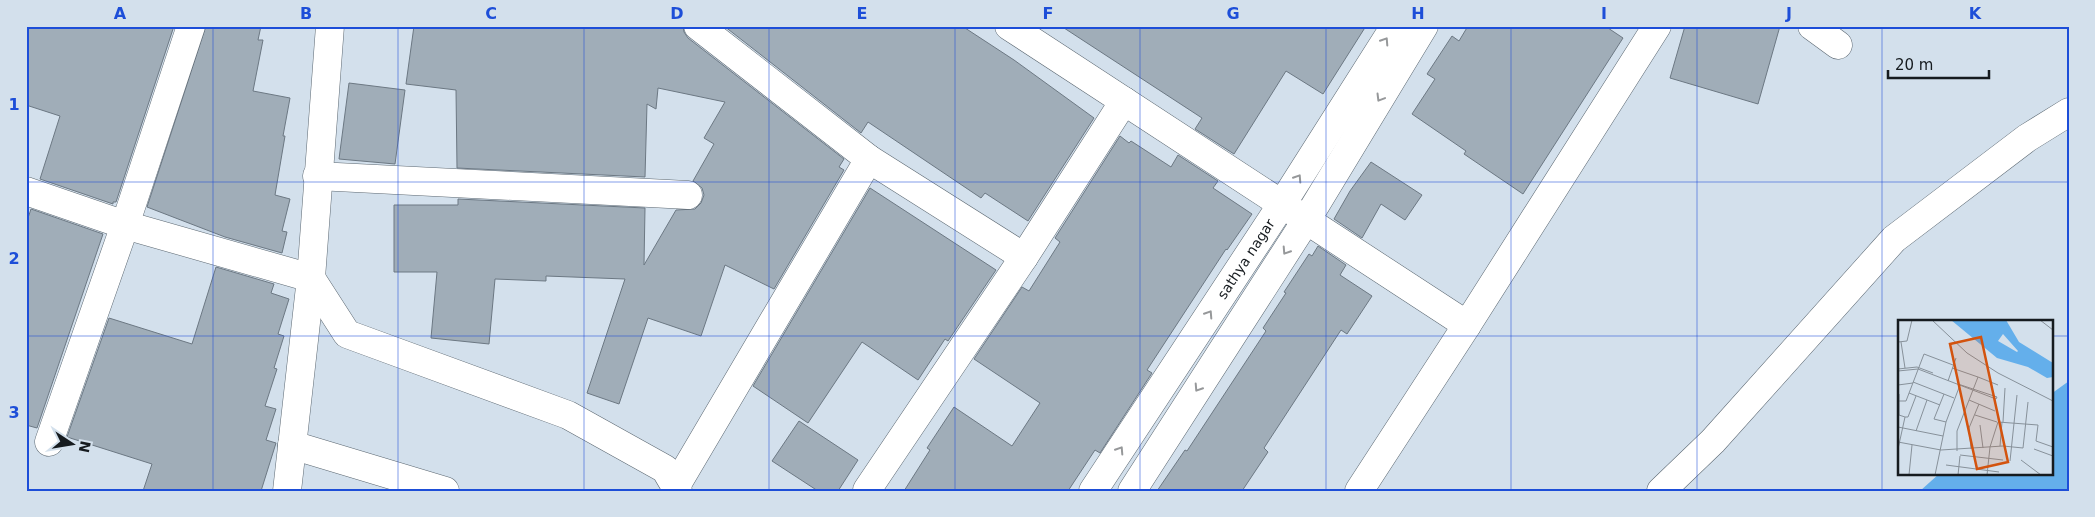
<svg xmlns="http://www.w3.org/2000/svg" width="2095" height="517" font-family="'DejaVu Sans',sans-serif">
	<rect width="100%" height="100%" fill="#d3e0ec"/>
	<polygon fill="#64afeb" points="2069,381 2069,491 1920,491 1940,473 2051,473 2051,394"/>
	<g fill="#a0adb8" stroke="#6c7883">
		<polygon points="26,26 174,26 116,202 113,202 113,204 40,179 60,116 26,105"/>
		<polygon points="206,26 261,26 258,40 263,40 253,91 290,98 283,136 285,136 275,195 290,199 282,231 287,232 282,253 225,237 147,207"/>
		<polygon points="414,26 683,26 684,32 688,38 844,159 839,167 844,170 774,289 725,265 701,336 648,318 619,404 587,393 625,279 546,276 546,281 495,279 489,344 431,338 437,272 394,272 394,205 458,205 458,199 645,208 644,265 676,210 695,209 701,203 704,195 702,188 693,181 714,144 704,138 725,102 658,88 656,109 647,104 645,177 457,168 456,90 406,84"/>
		<polygon points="724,26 962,26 1014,60 1094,118 1028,221 985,193 981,198 868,122 861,133"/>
		<polygon points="1061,26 1366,26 1323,94 1286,71 1234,154 1195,129 1202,118"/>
		<polygon points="1468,26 1605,26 1623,38 1523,194 1464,154 1466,151 1412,114 1435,79 1427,74 1452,36 1459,41"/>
		<polygon points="1685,26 1780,26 1758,104 1670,78"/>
		<polygon points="349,83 405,90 395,164 339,159"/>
		<polygon points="1120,136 1129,143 1131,141 1171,167 1178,155 1218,181 1213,188 1252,214 1227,250 1226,249 1147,370 1152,373 1100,453 1095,450 1068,491 904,491 930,450 927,448 954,407 1012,446 1040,403 974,359 1022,287 1029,291 1060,242 1055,238"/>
		<polygon points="1371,162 1422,195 1405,220 1381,204 1362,238 1334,219 1350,191"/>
		<polygon points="870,188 996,270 948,341 945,339 918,380 862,342 808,423 753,386"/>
		<polygon points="31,209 103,234 37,428 26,425 26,224"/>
		<polygon points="1318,246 1346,265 1340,275 1372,296 1347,334 1341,330 1264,448 1268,452 1242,491 1157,491 1185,450 1187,451 1266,331 1263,328 1286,293 1284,292 1309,254 1312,256"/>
		<polygon points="216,267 274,284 271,293 289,299 278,334 284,336 274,368 277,369 265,406 276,409 266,440 276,443 261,491 143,491 152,464 67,437 109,318 192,344"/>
		<polygon points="799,421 858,460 838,491 818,491 772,461"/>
	</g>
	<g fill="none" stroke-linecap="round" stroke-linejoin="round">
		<g stroke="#5c6872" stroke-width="29">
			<g id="street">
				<polyline points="698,26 869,159 1024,257"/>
				<polyline points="1009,26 1467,325 1657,26"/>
				<polyline points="1812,26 1838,45"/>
				<polyline points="317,176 688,195"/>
				<polyline points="26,191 125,225 311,278 347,334 568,415 665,469 678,491"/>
				<polyline points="49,442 125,225 191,26"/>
				<polyline points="292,445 445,491"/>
				<polyline points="676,486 869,159"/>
				<polyline points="867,490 1024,257 1124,101"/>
				<polyline points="287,491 311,278 330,26"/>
				<path id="s1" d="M1093 491 1282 204 1395 26"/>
				<polyline points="1132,491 1307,219 1424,26"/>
				<polyline points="1359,491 1467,325"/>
				<polyline points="1661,491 1713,441 1894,239 2027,138 2069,112"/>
			</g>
		</g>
		<use href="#street" stroke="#fff" stroke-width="28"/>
	</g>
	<defs><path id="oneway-chevron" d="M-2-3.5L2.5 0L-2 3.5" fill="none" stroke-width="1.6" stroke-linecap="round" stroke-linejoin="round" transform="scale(1.25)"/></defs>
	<g stroke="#96989a">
		<use href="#oneway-chevron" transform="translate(1385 41) rotate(-57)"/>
		<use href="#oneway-chevron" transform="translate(1380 98) rotate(121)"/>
		<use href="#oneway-chevron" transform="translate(1298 178) rotate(-57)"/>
		<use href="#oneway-chevron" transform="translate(1286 251) rotate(123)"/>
		<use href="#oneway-chevron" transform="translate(1209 314) rotate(-57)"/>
		<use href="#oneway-chevron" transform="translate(1198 388) rotate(123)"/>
		<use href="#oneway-chevron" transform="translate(1120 450) rotate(-57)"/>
	</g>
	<path fill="none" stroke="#1d4ed8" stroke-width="1" stroke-opacity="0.55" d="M213 26V491M398 26V491M584 26V491M769 26V491M955 26V491M1140 26V491M1326 26V491M1511 26V491M1697 26V491M1882 26V491M26 182H2069M26 336H1899M2051 336H2069"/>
	<g text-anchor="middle" stroke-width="4.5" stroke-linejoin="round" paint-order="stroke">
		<g font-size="14" fill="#161b1f" stroke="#d3e0ec">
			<text dy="5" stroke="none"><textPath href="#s1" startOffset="278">sathya nagar</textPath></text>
		</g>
	</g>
	<g transform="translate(1898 320)">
		<rect width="155" height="155" fill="#d3e0ec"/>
		<path d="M53 0H108L121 22 155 43V57L149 58 130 47 99 38ZM105 14 120 31 119 32 100 21Z" fill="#64afeb" fill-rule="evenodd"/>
		<path fill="none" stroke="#87919a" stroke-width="1" d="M34 0 69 33 100 53 155 81M142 0 155 10M0 22 9 21 14 0M3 22 7 48M54 48 80 57 59 111V131M0 49 19 47 35 53M0 51 20 49 98 79 99 77 60 64M80 57 100 65M50 61 58 38M15 62 56 78M0 65 15 63M11 73 42 85M1 74V95L7 97M46 74 36 99 48 102M71 80 97 91M0 81H8L26 34 55 45M77 95 99 102M105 102 107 68M82 105 85 128M0 107 45 116M18 111 29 80M0 122 43 130 105 126 125 128 130 82M102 126 104 102M0 129 7 97H10L18 76M73 129 71 108 81 84M136 129 155 136M62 135 105 140M123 140 143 155M112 141 119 75M48 145 101 152M11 155 14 125M37 155 48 102 62 65M60 155 62 136M89 155 92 127 100 102 140 105 138 121 155 127"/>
		<path fill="#d3530e" fill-opacity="0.15" stroke="#d3530e" stroke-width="2.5" d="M83 17 110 142 79 149 52 24Z"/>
		<rect width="155" height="155" fill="none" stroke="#161b1f" stroke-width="2.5"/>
	</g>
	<rect width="2095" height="517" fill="none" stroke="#d3e0ec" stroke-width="55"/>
	<g transform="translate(72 444) rotate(102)" stroke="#d3e0ec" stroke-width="4" paint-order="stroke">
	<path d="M0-4L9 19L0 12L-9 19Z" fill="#161b1f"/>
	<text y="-8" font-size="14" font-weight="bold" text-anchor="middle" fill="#161b1f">N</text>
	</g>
	<path d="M1888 70v8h101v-8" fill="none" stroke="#161b1f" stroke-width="2.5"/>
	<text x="1895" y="70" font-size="15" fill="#161b1f" stroke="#d3e0ec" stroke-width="4" paint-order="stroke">20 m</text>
	<rect x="28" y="28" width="2040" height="462" fill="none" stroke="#1d4ed8" stroke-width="2"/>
	<g font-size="16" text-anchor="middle" font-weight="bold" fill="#1d4ed8">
		<text x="120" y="19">A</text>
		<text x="306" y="19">B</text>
		<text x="491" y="19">C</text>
		<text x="677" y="19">D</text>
		<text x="862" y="19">E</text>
		<text x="1048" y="19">F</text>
		<text x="1233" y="19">G</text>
		<text x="1418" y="19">H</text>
		<text x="1604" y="19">I</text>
		<text x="1789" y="19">J</text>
		<text x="1975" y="19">K</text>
		<text x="14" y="110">1</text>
		<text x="14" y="264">2</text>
		<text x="14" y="418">3</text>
	</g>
</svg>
